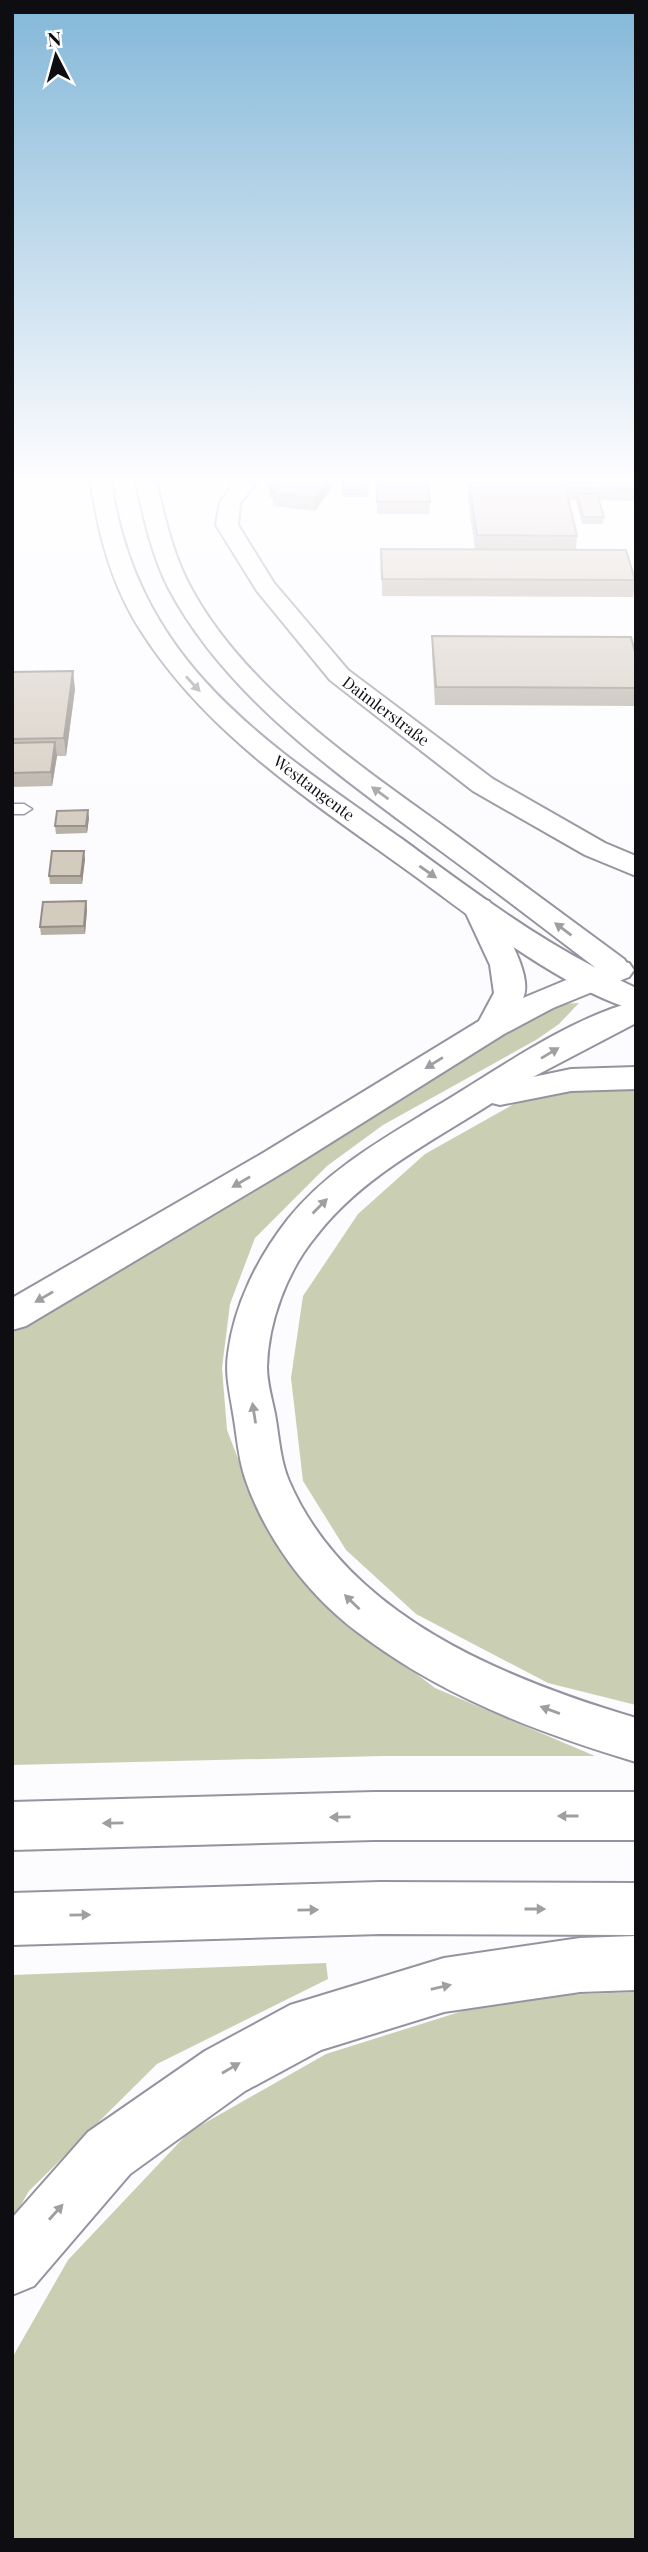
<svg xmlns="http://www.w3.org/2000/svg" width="648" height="2552" font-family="'Playfair Display',serif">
	<rect width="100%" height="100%" fill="#fcfbfe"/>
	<g fill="#cacfb3">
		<polygon points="579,1003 559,1024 536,1040 383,1125 327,1166 255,1238 230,1304 222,1368 227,1430 249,1487 376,1643 435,1688 595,1756 383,1756 12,1765 12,1333 515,1023 560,1004"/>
		<polygon points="573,1088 636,1089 636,1705 548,1683 416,1614 346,1550 303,1481 291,1378 303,1296 358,1214 425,1154 514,1104"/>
		<polygon points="326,1963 328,1979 157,2064 29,2191 12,2220 12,1975"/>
		<polygon points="636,1992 636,2540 12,2540 12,2358 68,2260 189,2132 326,2054 507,1997"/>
	</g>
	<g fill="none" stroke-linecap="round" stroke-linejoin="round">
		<g stroke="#9693a0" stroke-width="3">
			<polygon id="service" points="12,804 24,804 32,809 24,814 12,814"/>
		</g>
		<g stroke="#9693a0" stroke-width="4">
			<polygon id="minor" points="236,482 257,482 240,503 238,525 274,583 348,670 493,779 605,843 636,856 636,876 585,855 473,791 330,680 257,591 216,525 220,502"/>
		</g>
		<g stroke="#9693a0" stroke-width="4">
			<path id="secondary" d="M91 482H111C138 664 264 741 402 839 465 885 527 932 596 968 542 927 489 886 434 846 338 774 227 698 169 589 152 556 144 519 136 482H156C165 518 173 555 191 588 246 690 362 767 453 833 510 875 567 917 624 959L629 966 624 973 607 974 636 988V1010C569 993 476 921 419 879 319 806 209 738 141 631 112 586 98 535 91 482Z"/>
		</g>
		<g stroke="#9693a0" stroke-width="4">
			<g id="trunk">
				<path d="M478 898 489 901 493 907C503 928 534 976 523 998L607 963 618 961 629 963 634 970 629 977 553 1008 504 1034 289 1169 26 1326 12 1330V1298L263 1153 479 1021 494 993 490 965 463 907 467 901Z"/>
				<path d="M636 1001V1023L533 1077 571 1069 636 1067V1089L571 1091 500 1105 492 1103C431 1142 361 1177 316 1236 287 1271 268 1322 267 1367 267 1383 272 1399 275 1414 279 1436 280 1460 289 1481 347 1616 505 1679 636 1718V1762C536 1732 439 1695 356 1631 306 1593 265 1537 245 1478 238 1457 237 1435 233 1413 230 1393 225 1374 228 1354 234 1305 258 1257 288 1219 327 1170 383 1139 435 1107 496 1071 567 1019 636 1001Z"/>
				<polygon points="374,1792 636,1792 636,1840 374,1840 12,1850 12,1802"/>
				<polygon points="380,1882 636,1883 636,1935 380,1934 12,1945 12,1893"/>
				<polygon points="636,1936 636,1990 580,1992 444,2012 321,2050 245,2091 130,2174 34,2286 12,2295 12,2218 88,2132 205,2051 290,2005 444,1958 580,1938"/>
			</g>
		</g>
		<use href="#service" fill="#fff" fill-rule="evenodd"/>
		<use href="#minor" fill="#fff" fill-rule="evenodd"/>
		<use href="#secondary" fill="#fff" fill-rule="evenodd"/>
		<use href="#trunk" fill="#fff" fill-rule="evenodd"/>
	</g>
	<g fill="#b6afa4">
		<polygon points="280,482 333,482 333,486 315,511 273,506 273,498 269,497 269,485"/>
		<polygon points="343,482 368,482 368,497 342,497"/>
		<polygon points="376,482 430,502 429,514 377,514"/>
		<polygon points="503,482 636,482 636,501 599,500 604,517 603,524 582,524 576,500 568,500 577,536 576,550 635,580 633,597 382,596 381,549 475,549 468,499 469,483"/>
		<polygon points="432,636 636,656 636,706 435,705 432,653"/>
		<polygon points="12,672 75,689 66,756 57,756 52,786 12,787"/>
		<polygon points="89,818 87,833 56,834 55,826"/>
		<polygon points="85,859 82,884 50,884 49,876"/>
		<polygon points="86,901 87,910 85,934 41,935 40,927"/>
	</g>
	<g fill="#948e86">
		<polygon points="327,482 333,482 333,486 315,511 315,498"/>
		<polygon points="73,671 75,689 66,756 64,738"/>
		<polygon points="55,742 57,756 52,786 51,772"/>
		<polygon points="88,810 89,818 87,833 86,826"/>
		<polygon points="84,851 85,859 82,884 81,876"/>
		<polygon points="86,901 87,910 85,934 84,926"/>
	</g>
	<g fill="#d4cbbf" stroke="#948e86" stroke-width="2">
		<polygon points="280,482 327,482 315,498 273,494 279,486 269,485"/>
		<polygon points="343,482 368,482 368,490 342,490"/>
		<polygon points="377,482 428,482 430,502 377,502"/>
		<polygon points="564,482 577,536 477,535 469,483"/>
		<polygon points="564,482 636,482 636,489 565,488"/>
		<polygon points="577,494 597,494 604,517 583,517"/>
		<polygon points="381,549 626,550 635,580 382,579"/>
		<polygon points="432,636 631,637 636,656 636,688 436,687"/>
		<polygon points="73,671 64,738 12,739 12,672"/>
		<polygon points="55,742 51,772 12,773 12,743"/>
		<polygon points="88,810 86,826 55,826 57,811"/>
		<polygon points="52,851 84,851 81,876 49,876"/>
		<polygon points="86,901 84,926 40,927 43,902"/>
	</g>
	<defs><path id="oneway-solid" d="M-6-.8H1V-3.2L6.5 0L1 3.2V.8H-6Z" transform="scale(1.75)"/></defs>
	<g fill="#9f9ea0">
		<use href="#oneway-solid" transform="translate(193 684) rotate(47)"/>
		<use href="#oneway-solid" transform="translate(380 793) rotate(-144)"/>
		<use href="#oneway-solid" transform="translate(428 872) rotate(35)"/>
		<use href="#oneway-solid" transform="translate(563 929) rotate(-143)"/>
		<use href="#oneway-solid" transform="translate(550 1053) rotate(-31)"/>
		<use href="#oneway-solid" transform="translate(434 1063) rotate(148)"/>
		<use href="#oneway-solid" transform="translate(241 1182) rotate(150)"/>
		<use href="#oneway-solid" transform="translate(320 1206) rotate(-45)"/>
		<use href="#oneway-solid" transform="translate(44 1297) rotate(150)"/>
		<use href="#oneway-solid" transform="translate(254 1413) rotate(-99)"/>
		<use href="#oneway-solid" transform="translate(352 1602) rotate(-136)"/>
		<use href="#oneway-solid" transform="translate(550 1710) rotate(-160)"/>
		<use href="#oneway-solid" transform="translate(568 1816) rotate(180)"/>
		<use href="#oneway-solid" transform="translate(340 1817) rotate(179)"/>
		<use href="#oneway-solid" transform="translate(113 1823) rotate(179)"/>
		<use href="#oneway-solid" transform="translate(535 1909)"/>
		<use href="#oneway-solid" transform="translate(308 1910) rotate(-1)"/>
		<use href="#oneway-solid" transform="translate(80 1915) rotate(-1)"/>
		<use href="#oneway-solid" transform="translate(441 1987) rotate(-13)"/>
		<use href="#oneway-solid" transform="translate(231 2068) rotate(-30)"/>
		<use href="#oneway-solid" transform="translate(56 2212) rotate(-48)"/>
	</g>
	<linearGradient id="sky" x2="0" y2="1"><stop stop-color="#83b7d8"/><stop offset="0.57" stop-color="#fefdff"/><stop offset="1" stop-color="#fefdff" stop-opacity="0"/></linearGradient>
	<rect width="648" height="840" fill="url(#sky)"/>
	<g text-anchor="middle" stroke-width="6" stroke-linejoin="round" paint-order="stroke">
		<g font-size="16" fill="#0e0d12" stroke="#fff">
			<text transform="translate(386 711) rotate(37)" y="6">Daimlerstraße</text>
			<text transform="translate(314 788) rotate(37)" y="6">Westtangente</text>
		</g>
	</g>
	<rect width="648" height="2552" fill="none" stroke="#0e0d12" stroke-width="28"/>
	<g transform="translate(56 56) rotate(354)" stroke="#ffffff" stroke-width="5" paint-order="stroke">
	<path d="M0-5L12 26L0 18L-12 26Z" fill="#0e0d12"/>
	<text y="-10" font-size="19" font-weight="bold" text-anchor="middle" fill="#0e0d12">N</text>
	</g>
</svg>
